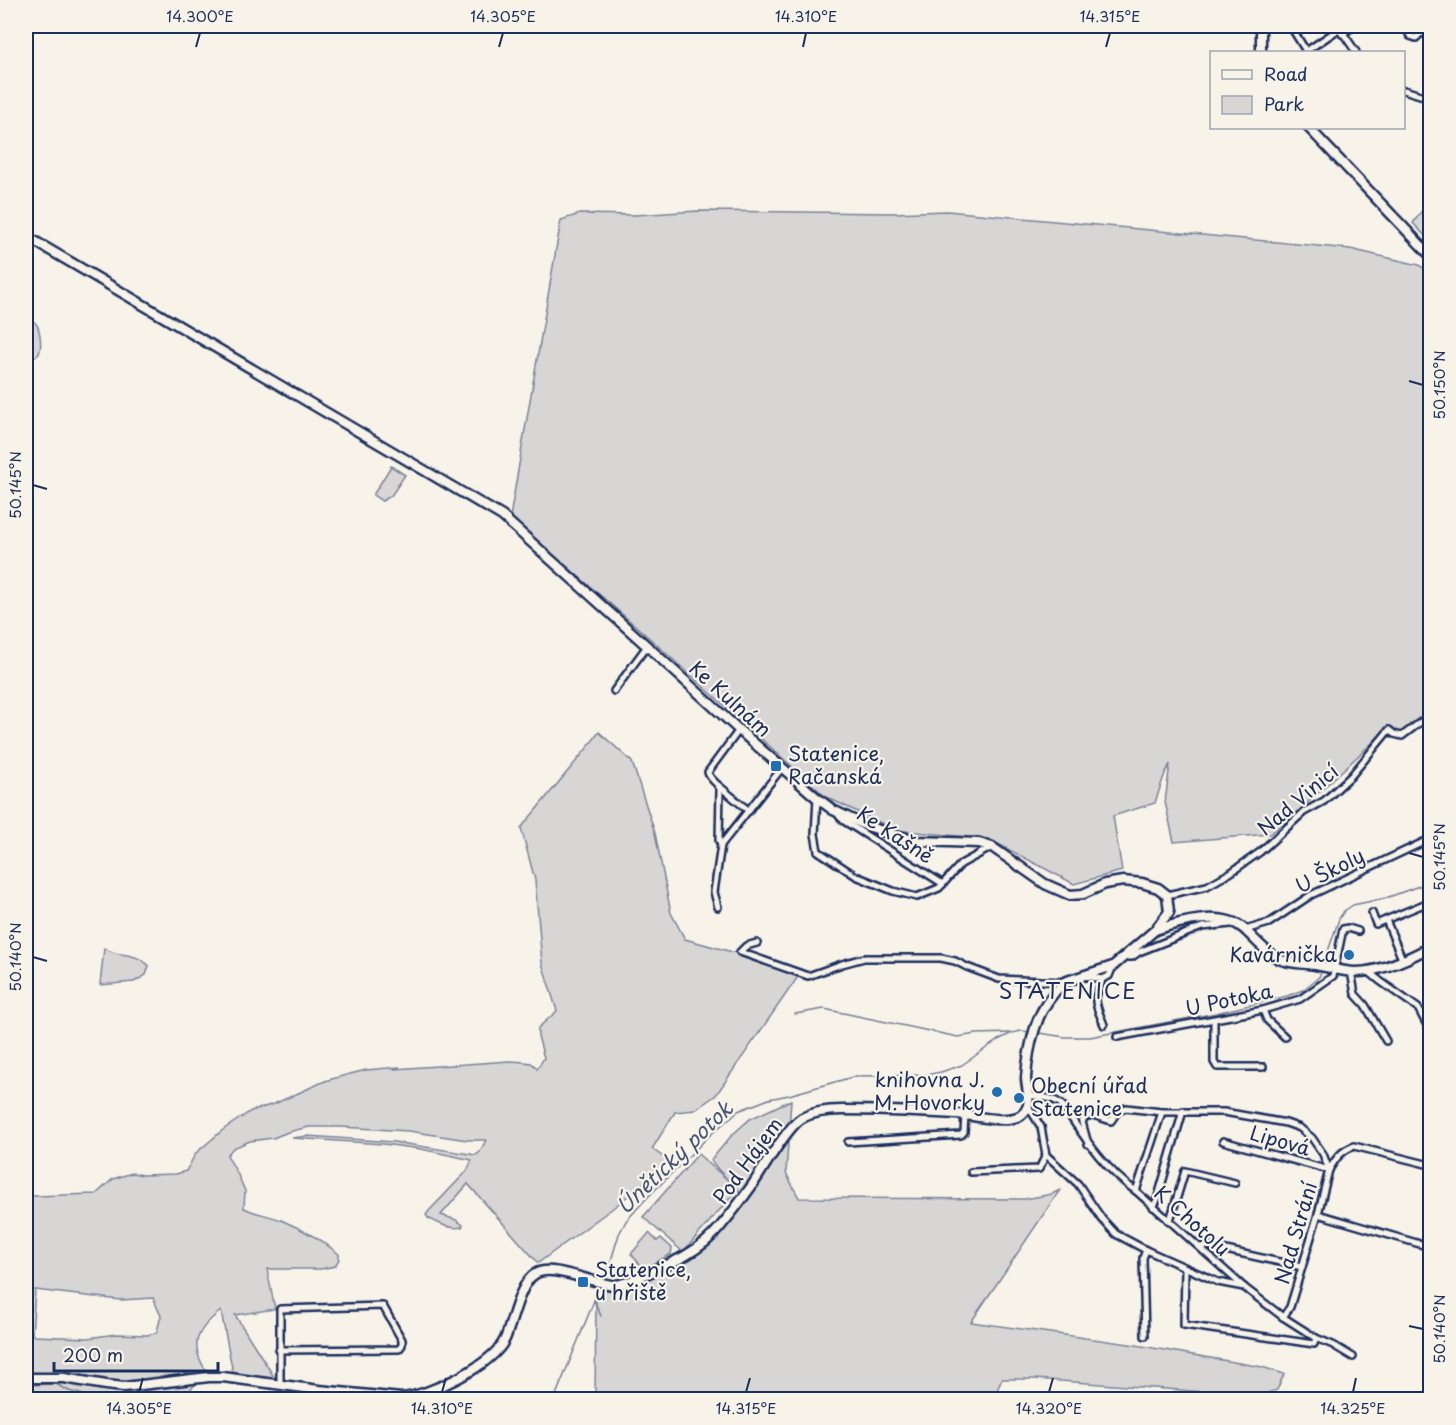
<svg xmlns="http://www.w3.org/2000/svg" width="1456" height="1425" font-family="'Playpen Sans',sans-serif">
	<rect width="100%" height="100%" fill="#f7f3e8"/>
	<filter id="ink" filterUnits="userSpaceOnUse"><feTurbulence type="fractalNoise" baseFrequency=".0167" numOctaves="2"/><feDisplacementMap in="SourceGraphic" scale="12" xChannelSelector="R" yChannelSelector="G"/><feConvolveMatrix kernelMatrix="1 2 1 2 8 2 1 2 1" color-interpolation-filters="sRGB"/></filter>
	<g filter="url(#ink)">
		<g fill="#d7d6d4" stroke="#798299" stroke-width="1.5" fill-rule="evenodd">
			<polygon points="1430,199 1430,241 1413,223"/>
			<polygon points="698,211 894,213 947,211 1350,249 1419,265 1430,273 1430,710 1401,733 1385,731 1303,807 1270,834 1174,842 1165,802 1170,764 1164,776 1155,803 1113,816 1122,871 1074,884 989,839 896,830 826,797 637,627 510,517 561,220 580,214 635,215"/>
			<path d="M26 315C29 318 34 321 37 325 40 331 43 349 38 355 35 357 32 357 28 357L26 355Z"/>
			<polygon points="391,466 405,475 391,496 382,501 373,495"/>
			<path d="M599 732 632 762 655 833 671 913 685 939 802 971 716 1095 695 1110 675 1112 652 1149 669 1161 617 1205 538 1263 468 1184 441 1215 456 1220 463 1225 462 1227C450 1230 438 1223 428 1218L426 1215 429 1211 467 1171 472 1160 421 1149 383 1144 292 1138 308 1136 394 1142 476 1155 480 1152 486 1140H467L409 1131 341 1127H309L288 1132 273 1138 250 1141 233 1148 227 1155 238 1175 245 1191 244 1208C256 1214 269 1215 281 1220 302 1229 321 1239 339 1254V1259L335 1266 321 1269H267L275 1309 235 1315 276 1380 233 1373 221 1311C197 1329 188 1345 207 1372L189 1391 185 1399 26 1400V1195L34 1196 96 1194 113 1179 132 1173 143 1175 176 1174 186 1171 196 1153 224 1129 251 1111 274 1104 325 1081 346 1075 366 1070 400 1067 394 1069 510 1061 525 1062 531 1063 536 1067 537 1069 544 1058 538 1036V1028L557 1011 542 963 535 880 521 828 587 748ZM35 1290 121 1300 153 1298 161 1316 157 1331 156 1333 147 1335 116 1334 88 1338 34 1336 32 1334Z"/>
			<path d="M104 948C119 958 135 951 149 966L146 975 134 982 100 985Z"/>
			<path d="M791 1100 786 1173 799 1198 1025 1199 1052 1194 1060 1190 971 1322 1136 1345 1262 1367 1284 1374 1277 1390 1258 1396 1035 1379H1002L993 1399 595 1400 596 1297 598 1286 634 1287 701 1246 746 1199C735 1185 720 1175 711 1160L732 1135 750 1119Z"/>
			<polygon points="698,1154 738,1189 683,1252 643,1217"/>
			<polygon points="649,1233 657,1241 661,1238 672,1248 671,1254 644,1269 631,1254"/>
		</g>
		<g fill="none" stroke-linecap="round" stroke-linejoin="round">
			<g stroke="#727c95" stroke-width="1.5">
				<polyline points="1324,963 1339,919 1344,911 1353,905 1386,898 1430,882"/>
				<polyline points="795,1014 824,1009 958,1037 976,1034 1010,1033"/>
				<polyline points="1039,1033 1065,1037 1090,1037 1216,1013 1287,996 1303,990 1319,977 1322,970"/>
				<polyline points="603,1279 610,1264 619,1234 626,1221 644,1201 708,1137 738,1111 769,1099 789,1095 856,1076 925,1075 941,1072 962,1065 998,1040 1012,1033 1021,1031 1031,1032"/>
				<polyline points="594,1300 601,1316"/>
				<polyline points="26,1385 56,1384 69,1391 102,1400"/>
				<polyline points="554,1400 600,1286"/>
			</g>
			<g stroke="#1b2f5e" stroke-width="10">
				<g id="street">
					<polyline points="1337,26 1342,34 1354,26"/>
					<polyline points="1410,26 1408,32 1410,36 1416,38 1421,33"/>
					<polyline points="1293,30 1306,51"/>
					<polyline points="1343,33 1356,52"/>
					<polyline points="1421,33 1430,35"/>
					<polyline points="1305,52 1339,29"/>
					<polyline points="1404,90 1430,98"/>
					<polyline points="614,691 647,646"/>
					<polyline points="718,785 749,811"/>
					<polyline points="817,798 815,834 818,851 856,876 893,891 917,897 939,888 961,864 992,847"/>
					<polyline points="839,816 844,821 943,884"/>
					<polyline points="721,845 782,768"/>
					<polyline points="1167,895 1207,886 1230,873 1260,852 1304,812 1324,801 1351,776 1389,730 1394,734 1402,736 1430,715"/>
					<path d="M718 907 714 892 721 845 719 841 720 789C717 782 709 779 708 772L739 730"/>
					<polyline points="1372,913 1376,924 1424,904 1430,915"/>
					<polyline points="1386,920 1402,959"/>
					<polyline points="1245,930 1269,923 1311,895 1430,839"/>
					<polyline points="757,943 746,946 740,952 808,976 842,964 864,958 941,958 955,961 967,967 999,979 1064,982"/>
					<polyline points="1125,957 1132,957 1139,952 1202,927 1231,924"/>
					<polyline points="1351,971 1355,994 1365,1005 1386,1041"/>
					<polyline points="1368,971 1380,981 1418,1008 1430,1031"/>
					<polyline points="1084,976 1102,979 1109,976 1113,966"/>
					<path d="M1102 979C1101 986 1099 988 1097 994 1093 1003 1101 1016 1104 1025"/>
					<polyline points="1263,1010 1267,1020 1285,1037"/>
					<polyline points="1214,1020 1214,1062 1217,1067 1263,1067"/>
					<polyline points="1117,1037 1263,1010 1300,999 1333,976 1343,929 1348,928 1358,931"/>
					<path d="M1027 1095C1040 1097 1054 1097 1063 1106 1084 1137 1105 1170 1136 1191L1245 1288 1283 1317 1316 1338 1333 1345 1353 1357"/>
					<polyline points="1028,1106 1041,1127 1046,1155 1078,1184 1102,1219 1116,1234 1146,1250 1218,1282 1244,1287"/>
					<path d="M1223 1141 1329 1170C1336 1158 1341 1151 1354 1146L1430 1165"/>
					<polyline points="848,1142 961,1135 964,1132 965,1115"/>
					<polyline points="1088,1144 1082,1122 1085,1117 1093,1115 1111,1121 1118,1111 1126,1108 1162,1112 1224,1112 1286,1123 1300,1128 1312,1138 1323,1154 1329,1170 1318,1214 1290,1307 1283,1317"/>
					<polyline points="971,1172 1039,1169 1046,1155"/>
					<polyline points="1136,1191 1162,1112"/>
					<polyline points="1153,1207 1157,1200 1183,1111"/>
					<polyline points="1318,1214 1430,1247"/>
					<polyline points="1168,1220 1171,1217 1185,1171 1235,1183"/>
					<polyline points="1200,1247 1208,1246 1302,1267"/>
					<polyline points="1185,1268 1184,1325 1314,1344 1316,1338"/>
					<polyline points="1145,1336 1143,1258 1146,1250"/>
					<polyline points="279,1350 399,1349 402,1345 402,1340 383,1306 280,1309 280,1385"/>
				</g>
			</g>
			<g stroke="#1b2f5e" stroke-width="13">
				<g id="secondary">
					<polyline points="1261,26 1261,52"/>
					<polyline points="1309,128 1430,255"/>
					<polyline points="26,236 502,516 647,646 739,730 817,798 833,810 862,824 888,833 917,841 979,843 992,847 1045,884 1070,895 1083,894 1105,884 1123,881 1142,883 1158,888 1167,895 1169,912"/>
					<path d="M1155 930C1180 922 1222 910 1244 929 1254 938 1267 954 1279 959 1289 964 1304 963 1315 965 1329 967 1342 972 1356 972 1379 972 1410 958 1430 947"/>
					<path d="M26 1378H64L106 1385 124 1387 209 1377H223L319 1390 401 1398C429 1396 493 1365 505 1339 512 1323 520 1282 535 1274 552 1263 593 1284 614 1285 625 1285 635 1279 644 1275 672 1263 701 1251 720 1227 732 1213 743 1198 753 1184 764 1168 787 1127 802 1118 813 1112 829 1110 842 1110 880 1110 918 1112 956 1114 974 1115 1003 1124 1020 1116 1024 1113 1027 1109 1028 1105 1030 1096 1026 1086 1026 1078 1027 1061 1030 1044 1035 1028 1040 1011 1052 994 1064 982L1113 966 1155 930 1169 912"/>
				</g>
			</g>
			<use href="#street" stroke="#f7f3e8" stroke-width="5"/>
			<use href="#secondary" stroke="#f7f3e8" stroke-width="8"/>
		</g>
	</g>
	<path fill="none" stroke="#1b2f5e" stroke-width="2" d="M196 47 200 33M499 47 503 33M803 47 806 33M1106 47 1110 33M1409 381 1423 385M33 485 47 489M1409 853 1423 857M33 957 47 961M1409 1326 1423 1329M139 1392 143 1378M442 1392 446 1378M746 1392 750 1378M1049 1392 1053 1378M1353 1392 1356 1378"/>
	<g fill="#1f6fb2" stroke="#f7f3e8" stroke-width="2">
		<rect x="770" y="760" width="12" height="12" rx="3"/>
		<circle cx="1349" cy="955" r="6"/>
		<circle cx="997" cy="1092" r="6"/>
		<circle cx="1019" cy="1098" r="6"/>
		<rect x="577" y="1276" width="12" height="12" rx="3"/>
	</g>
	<g text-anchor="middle" stroke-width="4.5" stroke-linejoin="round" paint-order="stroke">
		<g font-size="20" fill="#1b2f5e" stroke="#f7f3e8">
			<text transform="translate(730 699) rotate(42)" y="7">Ke Kulnám</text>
			<text transform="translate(1298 800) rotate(-40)" y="7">Nad Vinicí</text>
			<text transform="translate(895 835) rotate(33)" y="7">Ke Kašně</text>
			<text transform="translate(1330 871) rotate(-27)" y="7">U Školy</text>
			<text transform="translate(1229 1000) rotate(-12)" y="7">U Potoka</text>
			<text transform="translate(1280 1141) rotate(16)" y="7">Lipová</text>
			<text transform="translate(748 1161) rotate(-54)" y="7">Pod Hájem</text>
			<text transform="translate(1192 1221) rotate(42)" y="7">K Chotolu</text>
			<text transform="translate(1296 1233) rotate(-74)" y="7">Nad Strání</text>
		</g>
		<g font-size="20" fill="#1b2f5e" stroke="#f7f3e8" text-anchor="start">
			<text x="788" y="761">Statenice,<tspan x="788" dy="23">Račanská</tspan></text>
			<text x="1337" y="962" text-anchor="end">Kavárnička</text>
			<text x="985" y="1087" text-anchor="end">knihovna J.<tspan x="985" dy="23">M. Hovorky</tspan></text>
			<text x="1031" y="1093">Obecní úřad<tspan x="1031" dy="23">Statenice</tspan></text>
			<text x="595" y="1277">Statenice,<tspan x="595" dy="23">u hřiště</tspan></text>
		</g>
		<g font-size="21" font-style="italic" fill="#465679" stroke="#f7f3e8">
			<text transform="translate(675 1158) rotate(-44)" y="7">Únětický potok</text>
		</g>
		<g font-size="22" letter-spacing="1.5" fill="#1b2f5e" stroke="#f7f3e8">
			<text x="1068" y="999">STATENICE</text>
		</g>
	</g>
	<rect width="1456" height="1425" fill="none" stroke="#f7f3e8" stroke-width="66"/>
	<rect x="1210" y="51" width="195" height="78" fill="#f7f3e8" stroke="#9fa5b1" stroke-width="1.5"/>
	<rect x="1222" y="70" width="30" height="9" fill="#f7f3e8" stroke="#9fa5b1" stroke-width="1.5"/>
	<text x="1264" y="81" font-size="18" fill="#1b2f5e">Road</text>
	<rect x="1222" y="96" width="30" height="18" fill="#d7d6d4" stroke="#9fa5b1" stroke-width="1.5"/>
	<text x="1264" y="111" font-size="18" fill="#1b2f5e">Park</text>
	<path d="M54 1362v9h164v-9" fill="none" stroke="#1b2f5e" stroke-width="3"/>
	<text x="63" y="1362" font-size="18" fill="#1b2f5e" stroke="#f7f3e8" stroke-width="4.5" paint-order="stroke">200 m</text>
	<rect x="33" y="33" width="1390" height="1359" fill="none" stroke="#1b2f5e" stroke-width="2"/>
	<g font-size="15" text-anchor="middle" fill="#1b2f5e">
		<text x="200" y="22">14.300°E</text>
		<text x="503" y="22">14.305°E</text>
		<text x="806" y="22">14.310°E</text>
		<text x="1110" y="22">14.315°E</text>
		<text transform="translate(1440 385) rotate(-90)" y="5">50.150°N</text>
		<text transform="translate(16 485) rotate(-90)" y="5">50.145°N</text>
		<text transform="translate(1440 857) rotate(-90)" y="5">50.145°N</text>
		<text transform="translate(16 957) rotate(-90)" y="5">50.140°N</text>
		<text transform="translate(1440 1329) rotate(-90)" y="5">50.140°N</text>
		<text x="139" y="1414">14.305°E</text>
		<text x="442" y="1414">14.310°E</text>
		<text x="746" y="1414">14.315°E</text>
		<text x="1049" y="1414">14.320°E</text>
		<text x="1353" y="1414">14.325°E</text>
	</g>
</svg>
